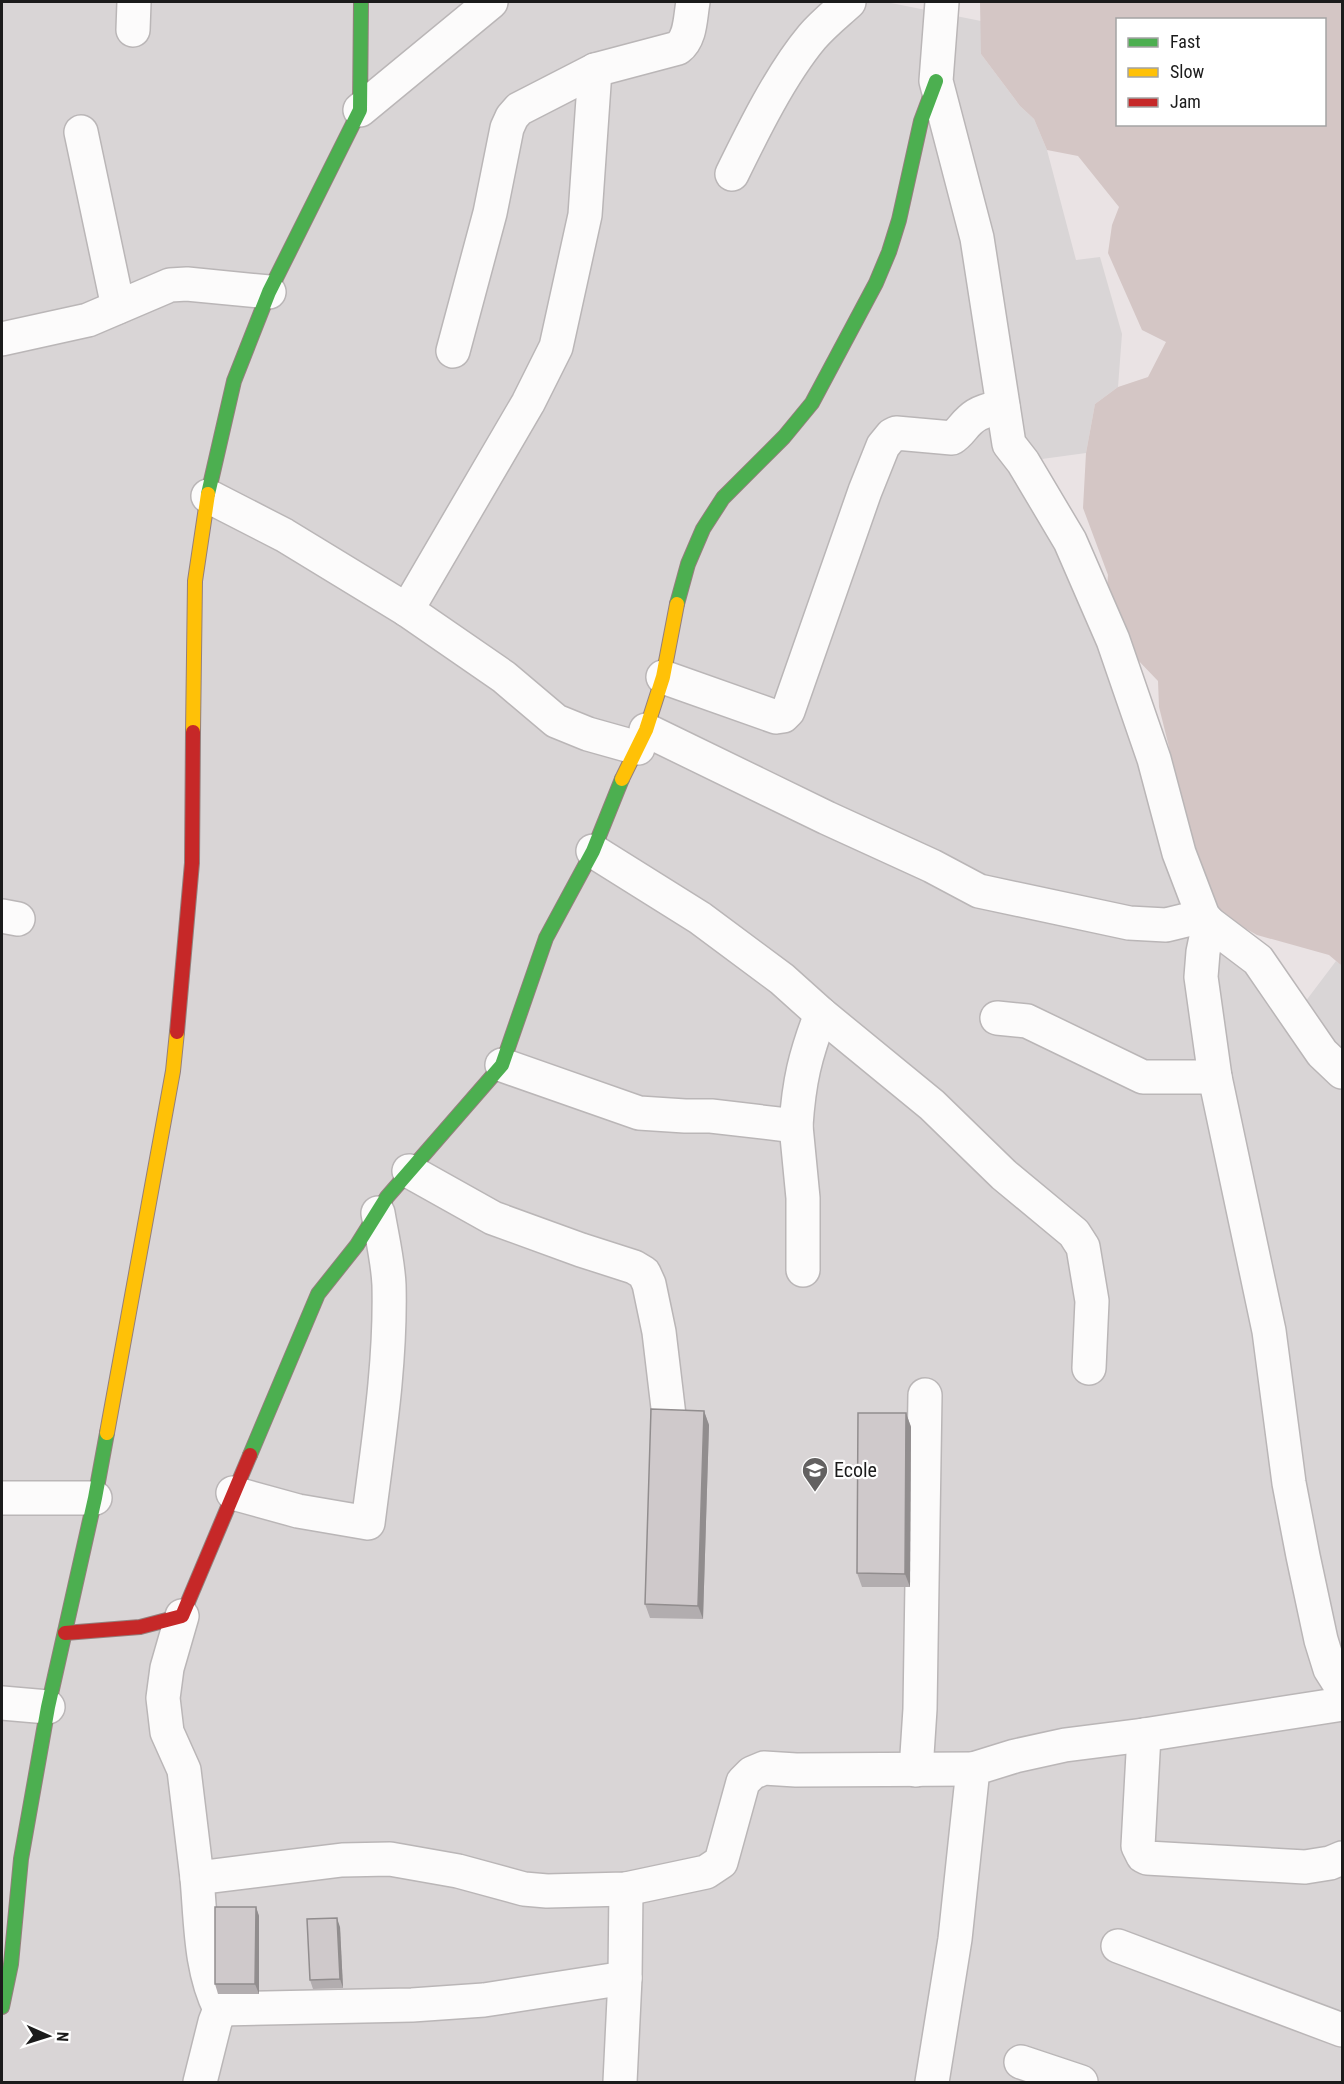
<svg xmlns="http://www.w3.org/2000/svg" width="1344" height="2084" font-family="'Roboto Condensed',sans-serif">
	<rect width="100%" height="100%" fill="#eae3e4"/>
	<polygon fill="#d9d5d6" points="2,2 886,2 981,21 981,54 1020,106 1034,119 1047,150 1076,260 1100,257 1122,334 1118,387 1095,404 1086,453 1020,462 1066,541 1170,855 1296,1014 1336,961 1342,966 1342,2082 2,2082"/>
	<path fill="#d4c6c5" fill-rule="evenodd" d="M980 2H1342V966L1329 955 1257 935 1214 911 1180 825 1169 747 1159 707 1158 681 1135 657 1106 604 1108 575 1083 508 1086 453 1095 404 1118 387 1148 377 1166 342 1142 330 1108 253 1112 225 1119 207 1078 156 1047 150 1034 119 1020 106 981 54ZM1118 20H1324V124H1118Z"/>
	<g fill="none" stroke-linecap="round" stroke-linejoin="round">
		<g stroke="#bab6b7" stroke-width="36">
			<g id="street">
				<polyline points="942,2 936,81 977,238 1009,444 1023,462 1070,541 1113,640 1154,759 1179,853 1203,916 1209,923 1258,960 1322,1053 1342,1072"/>
				<polyline points="133,30 134,2"/>
				<polyline points="360,110 491,2"/>
				<polyline points="81,132 118,307"/>
				<path d="M732 174C753 131 781 74 812 37 823 24 837 13 849 2"/>
				<polyline points="2,339 88,320 170,285 187,284 269,292"/>
				<path d="M453 351 490 213 507 128 512 117 519 109 595 70 678 48C691 38 690 18 693 2"/>
				<polyline points="208,496 284,535 407,610 504,677 556,721 588,734 638,748"/>
				<polyline points="407,610 528,403 556,347 585,215 595,70"/>
				<path d="M663 677 776 717 783 716 788 711 865 491 883 446 892 435 896 433 952 438C960 433 963 426 970 420 979 411 992 409 1003 407"/>
				<polyline points="646,730 827,818 932,866 979,891 1129,923 1166,925 1203,916"/>
				<polyline points="593,851 700,918 782,979 821,1014 932,1105 1004,1175 1074,1233 1083,1247 1092,1301 1089,1368"/>
				<polyline points="2,916 18,919"/>
				<polyline points="1209,923 1203,952 1201,977 1215,1077 1269,1331 1289,1483 1303,1556 1321,1640 1330,1669 1342,1688"/>
				<polyline points="997,1018 1027,1021 1143,1077 1215,1077"/>
				<path d="M502 1065 639 1113 685 1116H711L796 1126C799 1081 805 1056 821 1014"/>
				<polyline points="796,1126 803,1198 803,1270"/>
				<polyline points="409,1171 493,1218 581,1250 634,1267 644,1273 649,1284 659,1332 669,1416"/>
				<path d="M233 1493 298 1511 368 1523C378 1444 391 1364 389 1285 388 1261 382 1237 378 1213"/>
				<polyline points="2,1498 95,1498"/>
				<polyline points="182,1616 167,1668 163,1698 167,1732 184,1770 197,1878 342,1860 390,1859 458,1871 524,1889 547,1891 626,1889 706,1872 721,1862 743,1782 752,1773 764,1768 796,1770 973,1769"/>
				<polyline points="2,1703 48,1707"/>
				<polyline points="1144,1735 1138,1846 1143,1856 1147,1858 1305,1867 1330,1863 1342,1858"/>
				<polyline points="916,1770 920,1709 925,1395"/>
				<path d="M197 1878C201 1922 200 1969 220 2009L215 2022 200 2082"/>
				<polyline points="1118,1946 1342,2030"/>
				<polyline points="220,2009 412,2005 484,2000 625,1978"/>
				<polyline points="1021,2062 1081,2082"/>
				<polyline points="620,2082 625,1978 626,1889"/>
				<polyline points="932,2082 955,1939 973,1769 1015,1756 1065,1745 1144,1735 1342,1704"/>
			</g>
		</g>
		<g stroke="#947f7c" stroke-width="16">
			<g id="fast">
				<polyline points="208,494 234,381 269,292 360,110 361,2"/>
				<polyline points="677,604 688,564 703,529 723,498 784,437 812,403 876,283 889,252 899,220 921,121 936,81"/>
				<polyline points="250,1455 318,1294 357,1245 387,1197 502,1065 546,938 593,851 622,779"/>
				<polyline points="2,2007 11,1964 21,1859 48,1707 95,1498 107,1433"/>
			</g>
		</g>
		<g stroke="#947f7c" stroke-width="16">
			<g id="slow">
				<polyline points="193,732 195,581 208,494"/>
				<polyline points="622,779 646,730 663,677 677,604"/>
				<polyline points="107,1433 173,1071 177,1032"/>
			</g>
		</g>
		<g stroke="#947f7c" stroke-width="16">
			<g id="jam">
				<polyline points="177,1032 192,863 193,732"/>
				<polyline points="65,1633 140,1627 182,1616 250,1455"/>
			</g>
		</g>
		<use href="#street" stroke="#fcfbfb" stroke-width="33"/>
		<use href="#fast" stroke="#4caf50" stroke-width="14"/>
		<use href="#slow" stroke="#ffc107" stroke-width="14"/>
		<use href="#jam" stroke="#c62828" stroke-width="14"/>
	</g>
	<g fill="#b2adaf">
		<polygon points="704,1411 709,1425 703,1619 650,1618 645,1604"/>
		<polygon points="906,1413 911,1427 910,1587 862,1587 857,1573"/>
		<polygon points="256,1907 259,1916 259,1994 218,1994 215,1984"/>
		<polygon points="340,1927 343,1988 313,1989 310,1980"/>
	</g>
	<g fill="#918d8e">
		<polygon points="704,1411 709,1425 703,1619 698,1606"/>
		<polygon points="906,1413 911,1427 910,1587 905,1574"/>
		<polygon points="256,1907 259,1916 259,1994 255,1984"/>
		<polygon points="337,1918 340,1927 343,1988 340,1979"/>
	</g>
	<g fill="#cfc9cb" stroke="#918d8e" stroke-width="1.5">
		<polygon points="651,1409 704,1411 698,1606 645,1604"/>
		<polygon points="858,1413 906,1413 905,1574 857,1573"/>
		<polygon points="215,1907 256,1907 255,1984 215,1984"/>
		<polygon points="337,1918 340,1979 310,1980 307,1919"/>
	</g>
	<defs>
		<g id="school-pin" transform="scale(1.35)"><path d="M0 17L-7.5 6A9.5 9.5 0 1 1 7.5 6Z" fill="#636161" stroke="#fff"/><path d="M0-5L7-2L0 1L-7-2ZM-4 1L0 2.5L4 1V4Q0 6-4 4Z" fill="#fff"/></g>
	</defs>
	<g fill-rule="evenodd">
		<use href="#school-pin" x="815" y="1470"/>
	</g>
	<g text-anchor="middle" stroke-width="4.5" stroke-linejoin="round" paint-order="stroke">
		<g font-size="20" fill="#1b1b1b" stroke="#fff" text-anchor="start">
			<text x="834" y="1477">Ecole</text>
		</g>
	</g>
	<rect width="1344" height="2084" fill="none" stroke="#1b1b1b" stroke-width="6"/>
	<rect x="1116" y="18" width="210" height="108" fill="#ffffff" stroke="#a4a4a4" stroke-width="1.5"/>
	<rect x="1128" y="38" width="30" height="9" fill="#4caf50" stroke="#a4a4a4" stroke-width="1.5"/>
	<text x="1170" y="48" font-size="18" fill="#1b1b1b">Fast</text>
	<rect x="1128" y="68" width="30" height="9" fill="#ffc107" stroke="#a4a4a4" stroke-width="1.5"/>
	<text x="1170" y="78" font-size="18" fill="#1b1b1b">Slow</text>
	<rect x="1128" y="98" width="30" height="9" fill="#c62828" stroke="#a4a4a4" stroke-width="1.5"/>
	<text x="1170" y="108" font-size="18" fill="#1b1b1b">Jam</text>
	<g transform="translate(48 2036) rotate(93)" stroke="#ffffff" stroke-width="4.5" paint-order="stroke">
	<path d="M0-4.5L10 22L0 15L-10 22Z" fill="#1b1b1b"/>
	<text y="-9" font-size="16" font-weight="bold" text-anchor="middle" fill="#1b1b1b">N</text>
	</g>
</svg>
